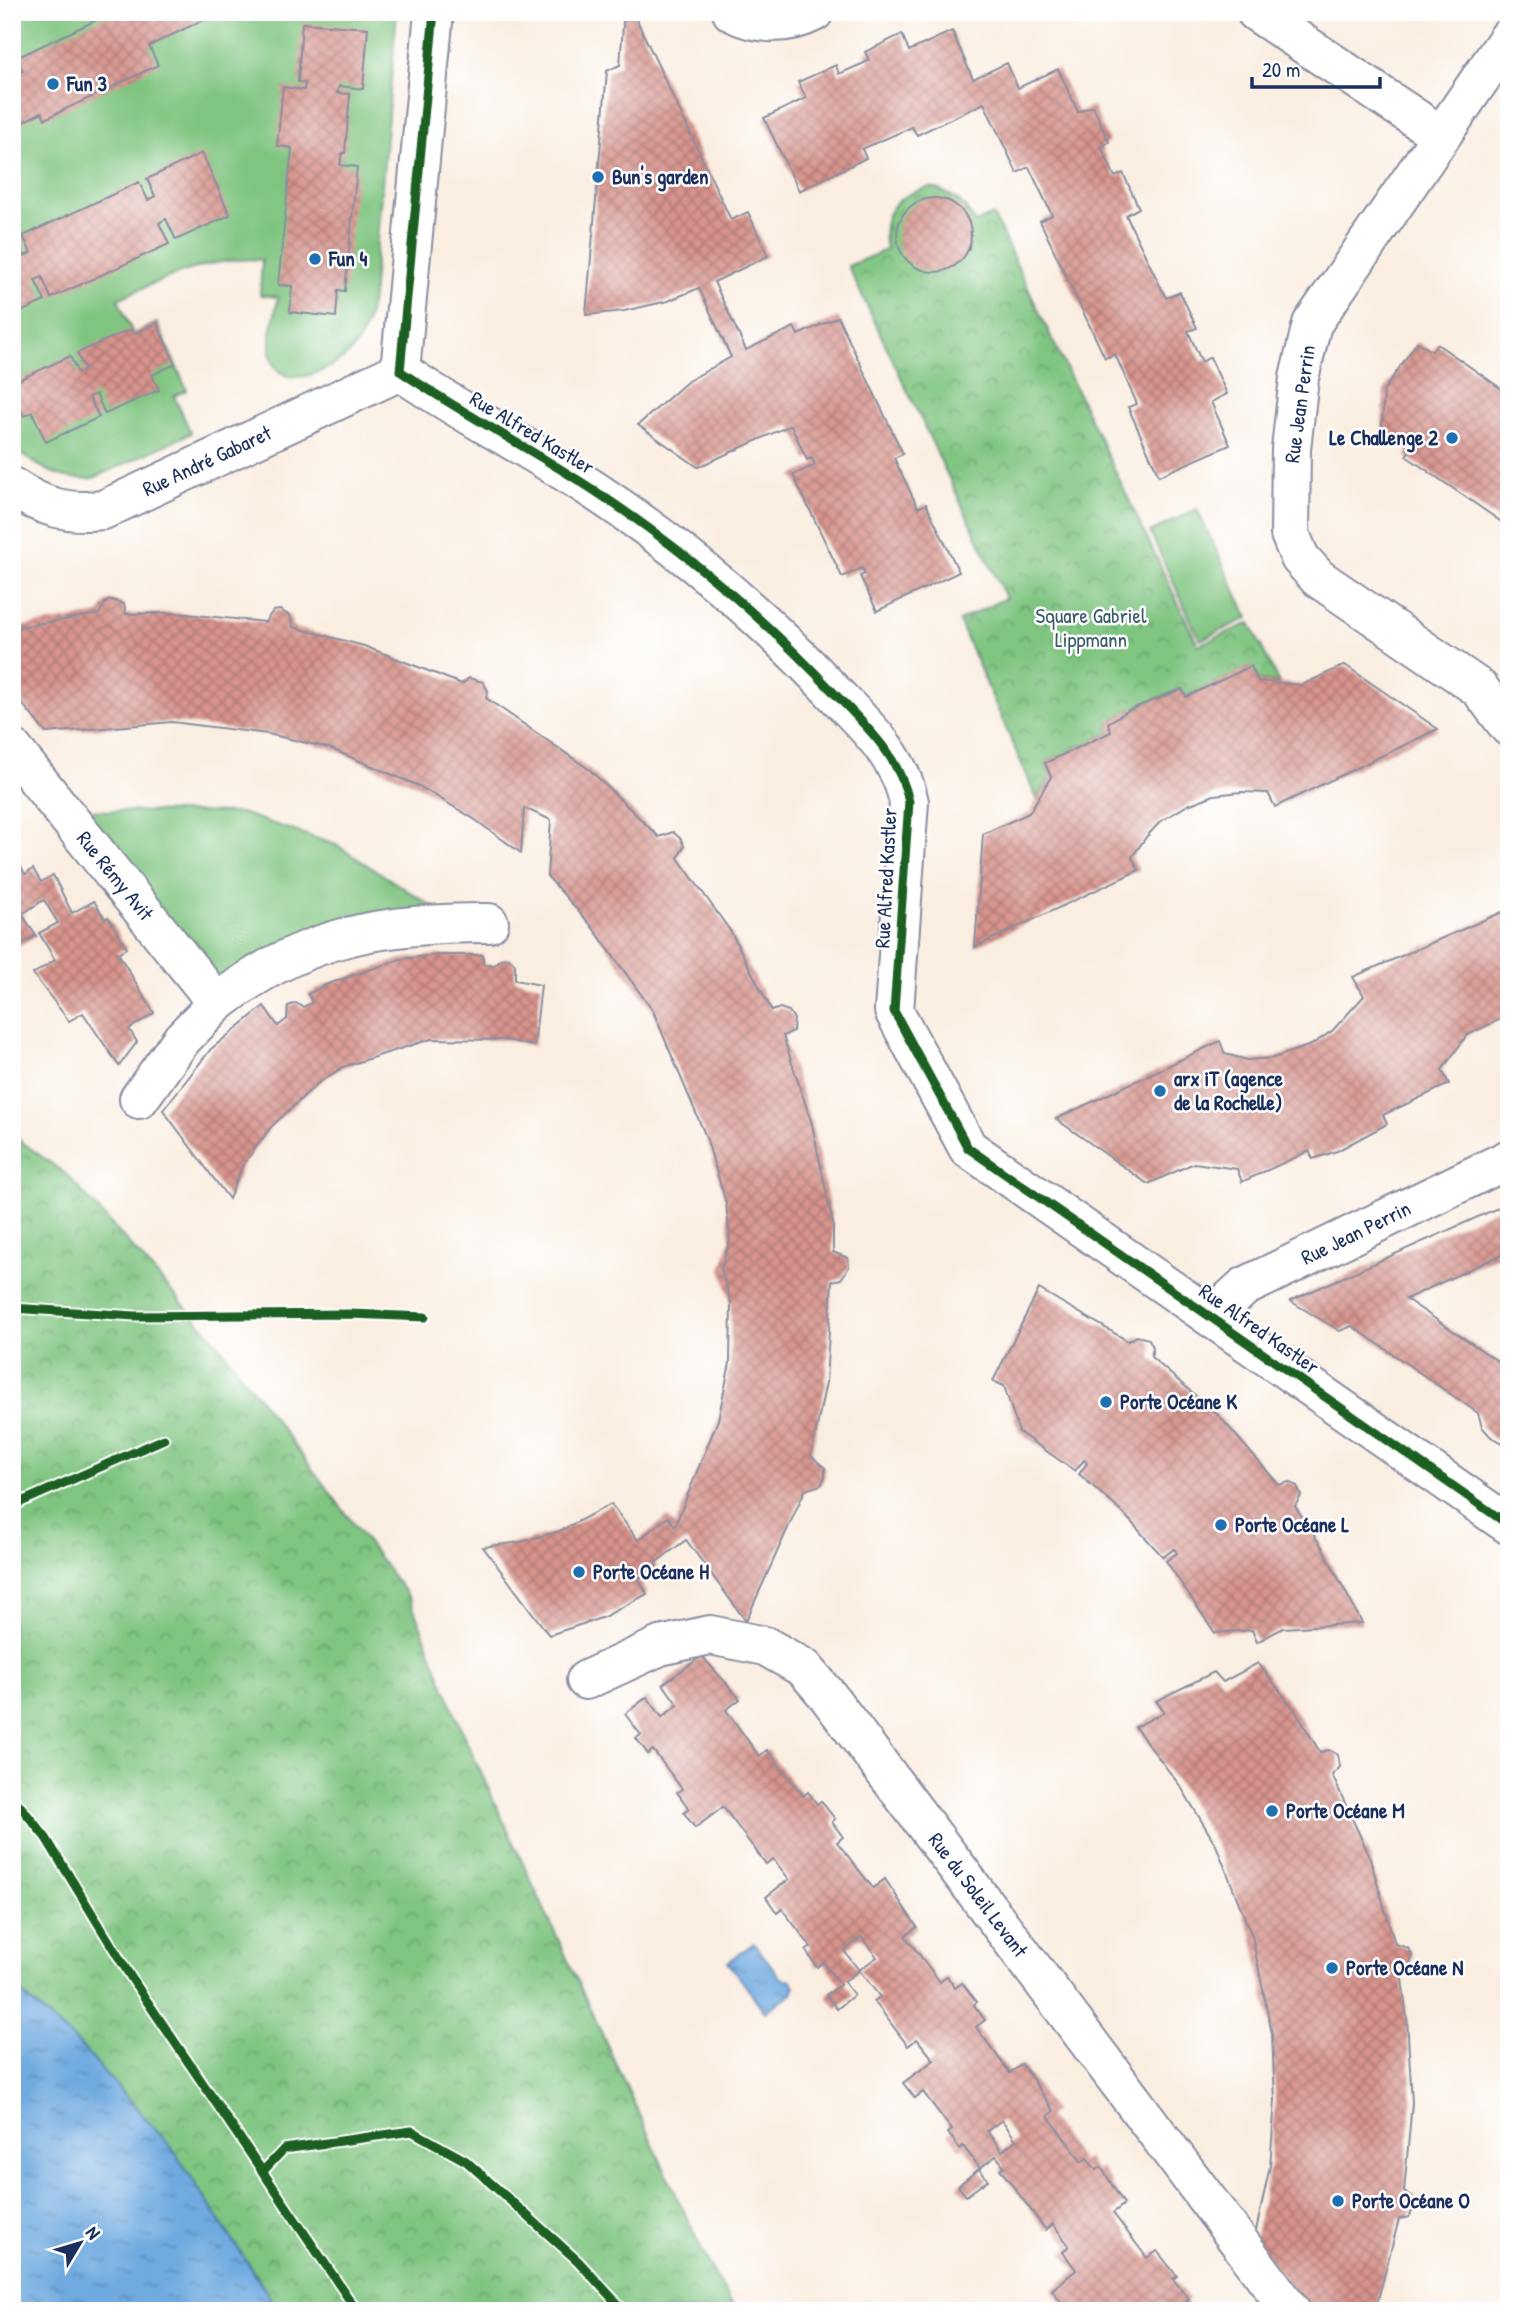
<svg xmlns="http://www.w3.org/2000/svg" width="1521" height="2323" font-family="'Patrick Hand',sans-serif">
	<defs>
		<pattern id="park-crowns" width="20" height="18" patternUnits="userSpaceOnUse" patternTransform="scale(1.75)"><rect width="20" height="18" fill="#7fc580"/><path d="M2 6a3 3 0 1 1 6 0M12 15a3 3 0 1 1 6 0" fill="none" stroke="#67a06c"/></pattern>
		<pattern id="water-ripples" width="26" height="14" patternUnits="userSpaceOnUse" patternTransform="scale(1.75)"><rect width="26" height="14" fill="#70aae0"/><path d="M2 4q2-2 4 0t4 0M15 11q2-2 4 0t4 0" fill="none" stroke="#5b8bb9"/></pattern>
		<pattern id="building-cross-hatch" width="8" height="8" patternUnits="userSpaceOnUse" patternTransform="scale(1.75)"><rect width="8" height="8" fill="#d8948d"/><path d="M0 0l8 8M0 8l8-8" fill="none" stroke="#ae7976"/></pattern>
	</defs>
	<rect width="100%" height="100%" fill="#fff"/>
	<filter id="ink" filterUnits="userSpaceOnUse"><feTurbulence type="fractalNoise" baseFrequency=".0143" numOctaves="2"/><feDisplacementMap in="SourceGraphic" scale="14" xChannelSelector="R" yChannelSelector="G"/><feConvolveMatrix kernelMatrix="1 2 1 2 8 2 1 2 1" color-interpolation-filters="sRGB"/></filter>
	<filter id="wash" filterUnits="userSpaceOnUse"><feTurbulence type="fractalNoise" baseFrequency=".00686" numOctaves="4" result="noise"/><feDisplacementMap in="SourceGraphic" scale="28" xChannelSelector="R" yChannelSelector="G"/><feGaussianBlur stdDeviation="1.57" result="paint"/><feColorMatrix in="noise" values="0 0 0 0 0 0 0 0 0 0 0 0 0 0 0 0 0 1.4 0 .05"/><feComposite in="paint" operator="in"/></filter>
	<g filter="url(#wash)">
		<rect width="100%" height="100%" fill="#faeee1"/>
		<g fill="#7fc580" stroke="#4d7a6f" stroke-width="2">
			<path d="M32 12H397L372 298C369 316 365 333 354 348 337 369 279 397 271 356 267 340 276 314 278 297L260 295 262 260C214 255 160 280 118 299L133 334 157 323 187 390 174 396 191 433 94 478C60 483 39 466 12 448V22Z"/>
			<polygon points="1197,509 1248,618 1200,640 1150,532"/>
			<polygon points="62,810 241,813 336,845 458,923 407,925 217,1003"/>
		</g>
		<g fill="url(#park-crowns)" stroke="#4d7a6f" stroke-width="2">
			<path d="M931 187C952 194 965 203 975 223L993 215 1198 645 1250 623 1279 683 1258 681 1251 667 1186 697 1181 689 1129 710 1108 723 1111 732 1045 763 1051 777 1037 799 959 621 1006 598 848 266 886 250C879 213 895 195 931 187Z"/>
			<polygon points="12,1135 67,1175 216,1341 410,1599 464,1736 707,2261 736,2311 279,2311 172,2148 78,2043 12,1985"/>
		</g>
		<g fill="url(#water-ripples)" stroke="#466c9f" stroke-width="2">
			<polygon points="754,1943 781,1978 791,1980 795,1986 792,1993 765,2012 728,1962"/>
			<polygon points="12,1985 78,2043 172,2148 279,2311 12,2311"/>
		</g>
		<g id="blocks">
			<g fill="url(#building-cross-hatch)" fill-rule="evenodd">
				<polygon points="113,12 207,12 209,17 149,46 158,65 45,119 42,112 19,124 12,110 12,76 23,71 16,58"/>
				<polygon points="624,12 633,12 731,220 748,212 768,256 714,282 746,350 794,327 798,335 838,317 903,454 894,458 918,508 926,504 959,572 877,611 860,576 865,574 862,568 842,577 793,475 815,465 812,458 807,460 791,425 698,467 638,425 688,381 731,357 699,288 668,301 624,311 586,315 607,71 620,65"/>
				<polygon points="302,23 368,28 363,89 339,86 337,93 350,94 345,153 342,153 340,165 357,167 345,291 338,290 336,317 290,312 292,286 278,285 292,148 277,146 283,87 304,90 305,83 298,82"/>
				<polygon points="952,31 973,79 1007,63 1018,88 1058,69 1078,112 1093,106 1109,142 1101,147 1115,177 1123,173 1139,208 1126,215 1131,226 1166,298 1180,292 1197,328 1188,331 1199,356 1202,362 1210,357 1227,394 1211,402 1230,445 1159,476 1128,407 1137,404 1115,354 1105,358 1040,221 1052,215 1029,167 1017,173 984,103 917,135 912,127 862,149 866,158 799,191 764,118 806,98 798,82 836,65 839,74 862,64 869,60 865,52 902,34 909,51"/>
				<polygon points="202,153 230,215 176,240 166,219 159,223 169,244 51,298 42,277 35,280 45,301 12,316 12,241 16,239 25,256 31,253 23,236 139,182 148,200 155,196 147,179"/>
				<circle cx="934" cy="235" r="37"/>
				<polygon points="157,323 175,364 152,375 159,390 105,414 96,394 89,397 99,417 46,442 32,412 24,416 12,392 12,383 70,356 78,373 85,370 77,353 131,329 133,334"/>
				<polygon points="1417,342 1432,351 1437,344 1509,394 1509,527 1406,456 1411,448 1382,427 1384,390"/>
				<polygon points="112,600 124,604 126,614 176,613 265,622 273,611 280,610 290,616 293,627 364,646 462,684 469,678 483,682 488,691 486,698 590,770 659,837 673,832 681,839 684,846 678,858 731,932 772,1011 780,1008 789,1011 794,1019 793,1031 783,1036 812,1124 833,1224 833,1252 848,1258 849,1267 841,1279 832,1281 826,1382 811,1456 825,1468 825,1477 821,1485 805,1490 746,1621 686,1540 655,1563 657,1569 652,1577 638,1577 647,1594 604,1617 549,1635 483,1547 521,1542 560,1531 611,1504 638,1540 668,1517 675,1526 718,1420 730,1363 731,1303 721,1269 730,1240 726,1203 706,1137 653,1011 590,924 547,876 551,820 524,808 521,853 474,819 419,786 329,748 268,734 172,722 46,733 12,691 12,628 99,614 106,602"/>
				<polygon points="1345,665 1438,729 1275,807 1268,793 1241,792 1214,795 1188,805 1161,821 1147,836 1132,857 1139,870 975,947 983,834 1029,813 1051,777 1045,763 1111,732 1108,723 1129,710 1182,689 1186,697 1251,666 1258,681 1302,685"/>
				<polygon points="12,852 25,874 33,869 41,882 53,875 72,913 94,901 105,919 108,917 127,948 118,953 154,1013 129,1029 137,1042 119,1066 83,1013 69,1021 33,974 55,960 39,933 58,923 44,900 22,914 36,936 12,949"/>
				<polygon points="1509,909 1509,1015 1467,1035 1442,1070 1449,1084 1383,1115 1387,1124 1337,1151 1313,1159 1309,1151 1242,1182 1237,1169 1194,1163 1148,1184 1056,1119 1220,1041 1225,1054 1247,1060 1273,1058 1311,1045 1332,1031 1364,996 1353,977"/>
				<polygon points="437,955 483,955 483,964 495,965 501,959 509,958 515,964 515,980 541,985 534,1046 507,1040 431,1039 343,1067 317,1084 271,1127 242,1166 229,1199 163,1110 211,1049 264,1006 278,1026 287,1019 288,1006 296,1003 303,1007 312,1003 308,994 325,985 401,959"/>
				<polygon points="1509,1203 1509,1251 1406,1299 1505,1366 1509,1364 1509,1446 1491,1437 1482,1427 1478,1413 1352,1326 1340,1331 1290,1301"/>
				<polygon points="1039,1289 1128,1341 1137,1336 1149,1339 1153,1347 1151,1357 1219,1416 1279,1485 1289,1482 1297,1486 1301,1496 1295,1506 1322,1547 1362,1623 1283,1628 1257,1642 1252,1630 1215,1633 1166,1561 1177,1553 1174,1549 1163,1557 1123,1513 1079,1474 1087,1463 1084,1460 1075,1471 1019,1432 1004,1386 993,1381"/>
				<path d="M702 1656 740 1699 726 1710 759 1756 767 1750 803 1796 808 1792 817 1804 821 1801 835 1819 832 1822 843 1837 837 1842 873 1888 885 1879 917 1927 905 1936 940 1982 947 1976 955 1988 962 1983 977 2002 974 2005 985 2020 976 2027 1010 2073 1022 2064 1054 2111 1048 2116 1082 2162 1087 2158 1096 2170 1101 2167 1124 2204 1113 2213 1147 2258 1157 2251 1177 2276 1173 2279 1189 2299 1186 2301 1193 2311H1139L1136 2308 1133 2311H1068L1052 2290 1076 2270 1063 2252 1069 2246 1053 2224 1046 2230 1000 2169 1004 2166 996 2156 980 2168 963 2146 960 2149 948 2133 952 2130 923 2092 915 2098 903 2083 934 2060 917 2039 908 2046 874 2001 880 1997 859 1970 877 1957 861 1937 844 1951 859 1970 844 1982 854 1995 837 2009 826 1995 840 1985 823 1962 817 1967 806 1951 811 1947 782 1909 777 1913 766 1897 789 1879 773 1859 766 1864 723 1807 695 1828 684 1813 689 1809 677 1792 682 1789 653 1750 648 1754 636 1738 641 1735 625 1714 647 1697 662 1717 678 1705 663 1684ZM1002 2120 1016 2140 1002 2151 987 2131Z"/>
				<polygon points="1258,1663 1294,1709 1320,1752 1329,1750 1338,1755 1340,1767 1332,1775 1369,1855 1395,1944 1408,1948 1412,1955 1410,1965 1401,1971 1407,2019 1412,2102 1404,2192 1412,2196 1415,2206 1409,2217 1399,2219 1375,2311 1309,2311 1254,2240 1270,2166 1275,2100 1272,2034 1252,1936 1216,1845 1181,1787 1135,1727 1165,1712 1156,1701 1214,1672 1223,1682"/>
				<polygon points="979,2169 988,2180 966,2196 958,2186"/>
			</g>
		</g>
	</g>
	<g filter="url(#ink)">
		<use href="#blocks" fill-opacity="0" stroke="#8a8ea0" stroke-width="2"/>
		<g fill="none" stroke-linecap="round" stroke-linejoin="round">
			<g stroke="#8a8ea0" stroke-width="42">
				<g id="minor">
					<path d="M434 12 400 371C464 415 534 450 598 493 684 550 765 619 836 695 867 727 900 757 909 802L894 1011 968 1148 1509 1525"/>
					<path d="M732 12C757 26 789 25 814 12"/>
					<polyline points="1256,12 1439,134"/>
					<polyline points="1509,37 1312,324 1299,378 1291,449 1290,534 1300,558 1318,578 1479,688 1509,727"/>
					<path d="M12 487C42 507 66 514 103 510L400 371"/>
					<path d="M12 748 217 1003C303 935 382 923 489 923"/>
					<polyline points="139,1099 182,1039 217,1003"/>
					<polyline points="1211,1317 1244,1287 1509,1159"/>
					<polyline points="586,1680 660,1646 710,1635 765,1646 804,1668 828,1696 1291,2311"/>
				</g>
			</g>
			<use href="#minor" stroke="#fff" stroke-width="38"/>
			<g stroke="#fff" stroke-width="13">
				<g id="cycleway">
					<path d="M434 12 400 371C464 415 534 450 598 493 684 550 765 619 836 695 867 727 900 757 909 802L894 1011 968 1148 1509 1525"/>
					<polyline points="12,1308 135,1316 351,1314 425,1317"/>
					<polyline points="12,1506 164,1439"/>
					<polyline points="12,1796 46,1838 132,1979 357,2311"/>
					<polyline points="264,2170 284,2149 412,2131 466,2161 578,2261 624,2311"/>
				</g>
			</g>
			<use href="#cycleway" stroke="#1b5e20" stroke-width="9"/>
		</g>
	</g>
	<g fill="#1f6fb2" stroke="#fff" stroke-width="2.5">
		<circle cx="53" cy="84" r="7"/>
		<circle cx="598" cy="177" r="7"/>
		<circle cx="315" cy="259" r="7"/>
		<circle cx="1452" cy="438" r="7"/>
		<circle cx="1160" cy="1091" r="7"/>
		<circle cx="1106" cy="1402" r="7"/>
		<circle cx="1221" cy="1525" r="7"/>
		<circle cx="579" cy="1572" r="7"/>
		<circle cx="1272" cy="1811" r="7"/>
		<circle cx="1332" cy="1968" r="7"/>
		<circle cx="1338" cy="2201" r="7"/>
	</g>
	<g text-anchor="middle" stroke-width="5" stroke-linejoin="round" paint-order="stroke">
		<g font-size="21" font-weight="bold" fill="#1b2f5e" stroke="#fff" text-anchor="start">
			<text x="67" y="91">Fun 3</text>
			<text x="612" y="184">Bun's garden</text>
			<text x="329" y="266">Fun 4</text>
			<text x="1438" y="445" text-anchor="end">Le Challenge 2</text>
			<text x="1174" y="1086">arx iT (agence<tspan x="1174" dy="24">de la Rochelle)</tspan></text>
			<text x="1120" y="1409">Porte Océane K</text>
			<text x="1235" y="1532">Porte Océane L</text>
			<text x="593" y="1579">Porte Océane H</text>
			<text x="1286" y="1818">Porte Océane M</text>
			<text x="1346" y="1975">Porte Océane N</text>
			<text x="1352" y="2208">Porte Océane O</text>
		</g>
		<g font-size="21" fill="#1b2f5e" stroke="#fff">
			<text transform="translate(1300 404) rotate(-82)" y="7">Rue Jean Perrin</text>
			<text transform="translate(532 433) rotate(31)" y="7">Rue Alfred Kastler</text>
			<text transform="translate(207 461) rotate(-25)" y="7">Rue André Gabaret</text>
			<text transform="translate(115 876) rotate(51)" y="7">Rue Rémy Avit</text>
			<text transform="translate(886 878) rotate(-87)" y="7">Rue Alfred Kastler</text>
			<text transform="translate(1356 1233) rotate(-26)" y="7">Rue Jean Perrin</text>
			<text transform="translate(1259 1329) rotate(35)" y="7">Rue Alfred Kastler</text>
			<text transform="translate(978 1895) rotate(53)" y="7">Rue du Soleil Levant</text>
		</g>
		<g font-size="21" fill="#395c68" stroke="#fff">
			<text x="1091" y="623">Square Gabriel<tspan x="1091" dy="24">Lippmann</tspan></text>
		</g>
	</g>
	<rect width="1521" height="2323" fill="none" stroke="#fff" stroke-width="42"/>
	<g transform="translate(80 2243) rotate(52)" stroke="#ffffff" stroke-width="5" paint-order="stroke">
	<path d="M0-5L12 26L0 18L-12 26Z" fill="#1b2f5e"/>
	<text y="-10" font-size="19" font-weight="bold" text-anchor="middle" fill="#1b2f5e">N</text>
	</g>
	<path d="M1252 77v10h128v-10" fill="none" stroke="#1b2f5e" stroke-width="3.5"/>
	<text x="1262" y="77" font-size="21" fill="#1b2f5e" stroke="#ffffff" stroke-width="5" paint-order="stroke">20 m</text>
</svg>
